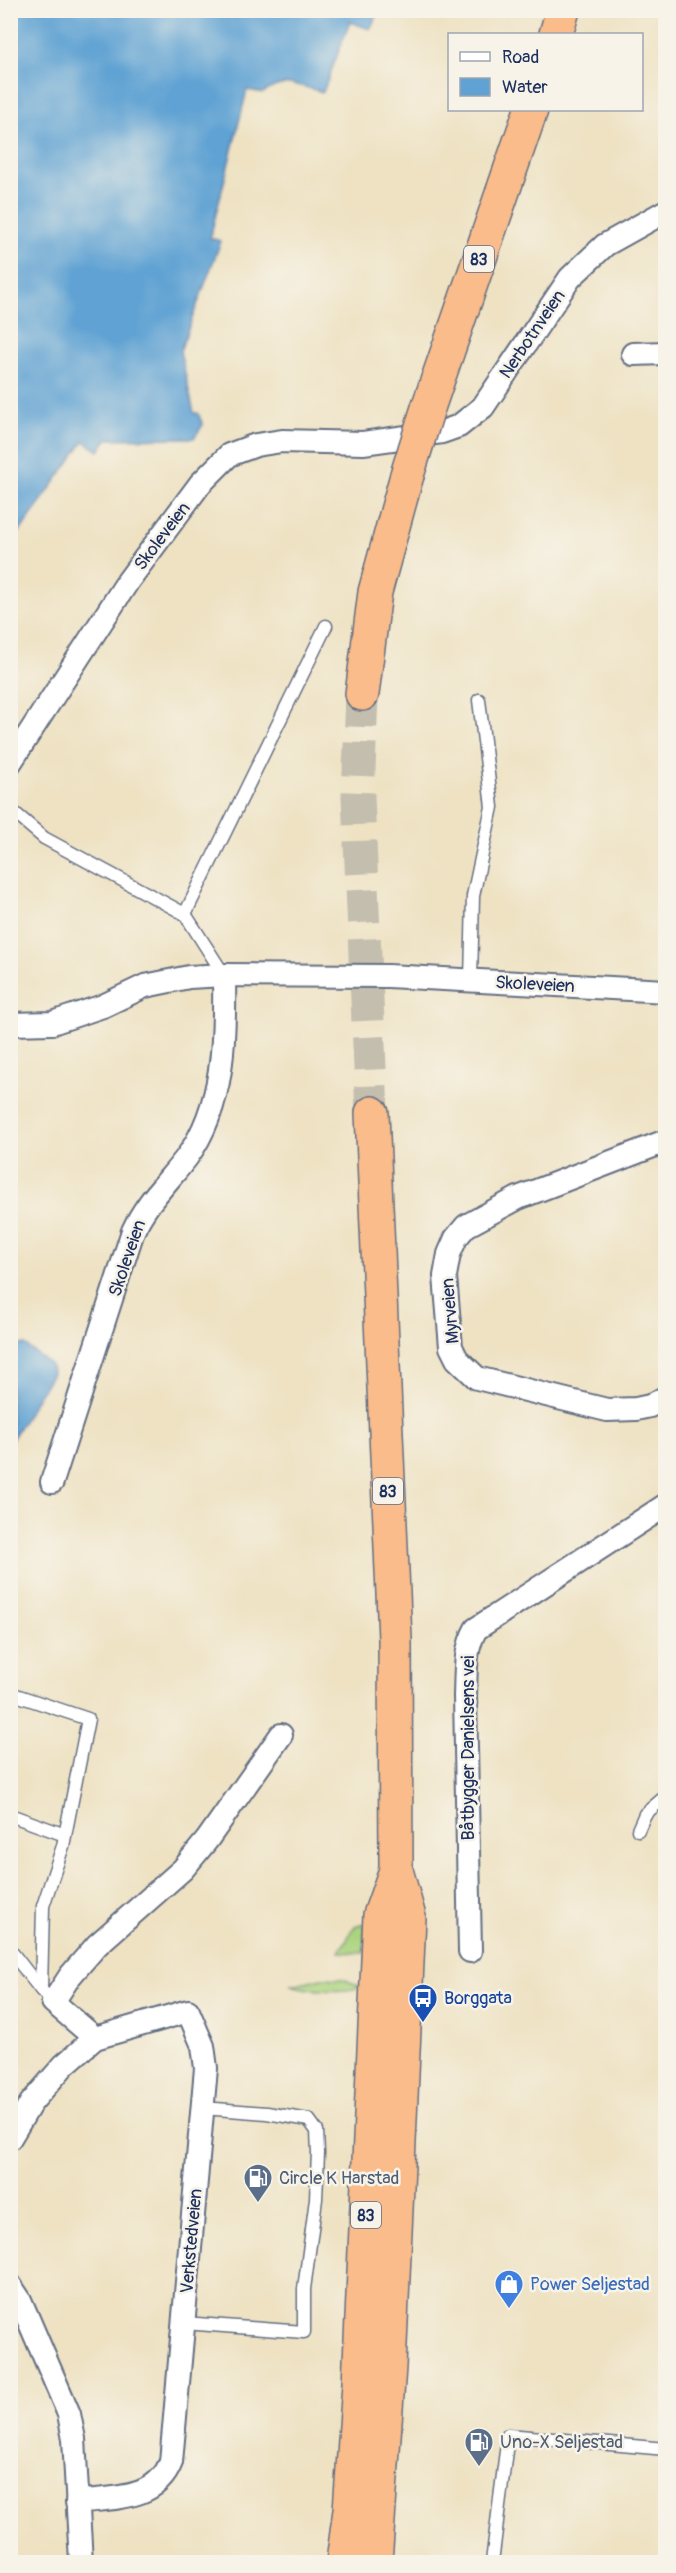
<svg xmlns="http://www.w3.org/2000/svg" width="676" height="2573" font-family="Pangolin,sans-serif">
	<rect width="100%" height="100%" fill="#f7f3e8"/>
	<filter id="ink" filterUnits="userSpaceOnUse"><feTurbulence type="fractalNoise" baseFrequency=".0167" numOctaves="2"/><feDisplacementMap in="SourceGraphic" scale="12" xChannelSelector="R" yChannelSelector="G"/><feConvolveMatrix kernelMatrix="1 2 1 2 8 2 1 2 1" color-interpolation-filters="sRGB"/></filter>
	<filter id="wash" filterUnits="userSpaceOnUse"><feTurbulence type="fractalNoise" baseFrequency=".008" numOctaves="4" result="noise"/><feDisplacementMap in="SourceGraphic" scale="24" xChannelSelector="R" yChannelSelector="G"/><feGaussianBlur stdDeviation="1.35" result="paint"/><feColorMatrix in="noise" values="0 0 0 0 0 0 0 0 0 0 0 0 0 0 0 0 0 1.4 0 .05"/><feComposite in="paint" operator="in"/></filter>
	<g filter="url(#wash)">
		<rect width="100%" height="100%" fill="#eee2c3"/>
		<g fill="#abd47f" stroke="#63826e" stroke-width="1.5">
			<polygon points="361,1924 364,1925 364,1953 339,1952 355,1926"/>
			<path d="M322 1978 343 1979 360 1986C352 1994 303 1990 292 1985Z"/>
		</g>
		<g fill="#5fa2d3" stroke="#3d6898" stroke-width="1.5">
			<path d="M11 10 379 11 370 29 350 22 323 92C297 86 287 77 263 93L247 90 210 238 221 241 180 351 194 413H198L203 425 194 438 107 439 99 451 84 441 11 544Z"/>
			<polygon points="13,1345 25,1345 51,1365 52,1373 11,1441 10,1348"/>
		</g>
	</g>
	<g filter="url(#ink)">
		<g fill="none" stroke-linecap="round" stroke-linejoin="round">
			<polyline stroke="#c4beaf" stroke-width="33" stroke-dasharray="33 16" stroke-linecap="butt" points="362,694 358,796 372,1113"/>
			<g stroke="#656e81" stroke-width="15">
				<g id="lane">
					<polyline points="10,809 44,838 185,914 224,975"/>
					<polyline points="185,914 326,626"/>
					<polyline points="471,981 473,896 492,807 479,700"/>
					<polyline points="10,1693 88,1719 63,1846 43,1906 41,1990 53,2002"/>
					<polyline points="10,1815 65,1835"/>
					<polyline points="638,1830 645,1814 666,1796"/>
					<polyline points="10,1950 41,1990"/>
					<polyline points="184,2323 304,2332 304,2289 316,2199 318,2153 317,2131 309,2120 267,2113 203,2108"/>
					<polyline points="492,2562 508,2435 666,2449"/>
				</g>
			</g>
			<g stroke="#656e81" stroke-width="26">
				<g id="street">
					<polyline points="633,354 666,353"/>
					<polyline points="10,763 128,581 200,484 229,455 256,445 282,441 363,443 442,432 459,426 483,407 570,278 605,245 666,211"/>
					<polyline points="10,1024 52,1023 103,1006 145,986 189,977 224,975 388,976 666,991"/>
					<polyline points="666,1141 518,1198 466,1226 456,1238 449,1254 445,1276 451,1347 457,1359 477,1378 607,1410 636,1409 650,1406 666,1397"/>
					<path d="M52 1482 133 1231C146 1202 168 1182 187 1157 225 1105 225 1036 224 975"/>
					<path d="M470 1951 465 1696C466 1673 464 1650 476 1629L666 1505"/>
					<polyline points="95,2038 53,2002 70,1976 97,1945 183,1869 207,1840 281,1735"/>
					<path d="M10 2138 31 2103 64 2065 95 2038 188 2011 203 2046 206 2068 171 2462C156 2501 113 2497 77 2502"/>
					<polyline points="10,2285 20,2300 69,2414 74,2439 81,2562"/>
				</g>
			</g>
			<g stroke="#656e81" stroke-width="36">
				<g id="highway">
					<polyline points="556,34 563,10"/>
					<polyline points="428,408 531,110"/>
					<polyline points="362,694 375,592 407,475"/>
					<polyline points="372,1113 395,1639 396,1870 409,1917 389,2367 375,2562"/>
					<polyline points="343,2562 350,2510 359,2384 380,1915 396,1870"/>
				</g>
			</g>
			<use href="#lane" stroke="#fff" stroke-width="12"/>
			<use href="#street" stroke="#fff" stroke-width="22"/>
			<use href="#highway" stroke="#f9bc8a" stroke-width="33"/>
			<g stroke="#656e81" stroke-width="36" stroke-linecap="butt">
				<polyline id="highway-bridge" points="407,475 428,408"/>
			</g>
			<use href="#highway-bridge" stroke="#f9bc8a" stroke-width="33"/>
		</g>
	</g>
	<defs>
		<g id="bus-pin" transform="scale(1.5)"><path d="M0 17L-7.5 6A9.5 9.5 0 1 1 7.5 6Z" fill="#1a4fb4" stroke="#f7f3e8"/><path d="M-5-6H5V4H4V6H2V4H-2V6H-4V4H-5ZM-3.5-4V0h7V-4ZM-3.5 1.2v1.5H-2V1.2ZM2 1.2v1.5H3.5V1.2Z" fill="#fff"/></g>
		<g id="fuel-pin" transform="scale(1.5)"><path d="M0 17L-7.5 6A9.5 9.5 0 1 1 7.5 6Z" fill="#5c6f8a" stroke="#f7f3e8"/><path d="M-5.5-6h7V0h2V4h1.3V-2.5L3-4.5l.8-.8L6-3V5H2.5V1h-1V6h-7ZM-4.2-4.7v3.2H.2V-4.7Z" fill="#fff"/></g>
		<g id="shop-pin" transform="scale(1.5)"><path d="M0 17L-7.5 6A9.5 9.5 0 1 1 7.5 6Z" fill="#3f7fe0" stroke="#f7f3e8"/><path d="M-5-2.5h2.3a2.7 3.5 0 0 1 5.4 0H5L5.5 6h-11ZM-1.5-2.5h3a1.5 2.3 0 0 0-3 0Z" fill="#fff"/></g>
	</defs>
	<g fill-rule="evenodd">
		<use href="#bus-pin" x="423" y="1998"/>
		<use href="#fuel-pin" x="258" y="2178"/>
		<use href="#shop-pin" x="509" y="2284"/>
		<use href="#fuel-pin" x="479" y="2442"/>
	</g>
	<g text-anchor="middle" stroke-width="5" stroke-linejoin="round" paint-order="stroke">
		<g fill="#f7f3e8" stroke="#5d6a87" stroke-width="1.5">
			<rect x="464" y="246" width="30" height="26" rx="4.5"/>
			<rect x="373" y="1478" width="30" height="26" rx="4.5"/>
			<rect x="351" y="2202" width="30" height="26" rx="4.5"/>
		</g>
		<g font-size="16" font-weight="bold" fill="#1b2f5e">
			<text x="479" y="265">83</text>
			<text x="388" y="1497">83</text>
			<text x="366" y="2221">83</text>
		</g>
		<g font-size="18" fill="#1b2f5e" stroke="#f7f3e8">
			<text transform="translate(532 334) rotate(-56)" y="6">Nerbotnveien</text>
			<text transform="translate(162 536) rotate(-53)" y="6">Skoleveien</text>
			<text transform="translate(535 984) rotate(3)" y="6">Skoleveien</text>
			<text transform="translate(127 1258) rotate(-71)" y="6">Skoleveien</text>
			<text transform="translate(450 1311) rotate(-95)" y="6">Myrveien</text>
			<text transform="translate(468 1748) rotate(-90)" y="6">Båtbygger Danielsens vei</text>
			<text transform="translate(191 2241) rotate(-85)" y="6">Verkstedveien</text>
		</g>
		<g font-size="18" fill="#164399" stroke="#f7f3e8" text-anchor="start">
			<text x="444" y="2004">Borggata</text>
		</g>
		<g font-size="18" fill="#4e5e75" stroke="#f7f3e8" text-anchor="start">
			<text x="279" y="2184">Circle K Harstad</text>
			<text x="500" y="2448">Uno-X Seljestad</text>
		</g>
		<g font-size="18" fill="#366cbe" stroke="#f7f3e8" text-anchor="start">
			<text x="530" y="2290">Power Seljestad</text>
		</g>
	</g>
	<rect width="676" height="2573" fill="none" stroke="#f7f3e8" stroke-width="36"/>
	<rect x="448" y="33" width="195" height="78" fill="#f7f3e8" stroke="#9fa5b1" stroke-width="1.5"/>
	<rect x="460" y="52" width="30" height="9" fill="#ffffff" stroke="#9fa5b1" stroke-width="1.5"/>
	<text x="502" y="63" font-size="18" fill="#1b2f5e">Road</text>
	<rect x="460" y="78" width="30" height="18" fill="#5fa2d3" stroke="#9fa5b1" stroke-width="1.5"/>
	<text x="502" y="93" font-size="18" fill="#1b2f5e">Water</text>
</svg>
